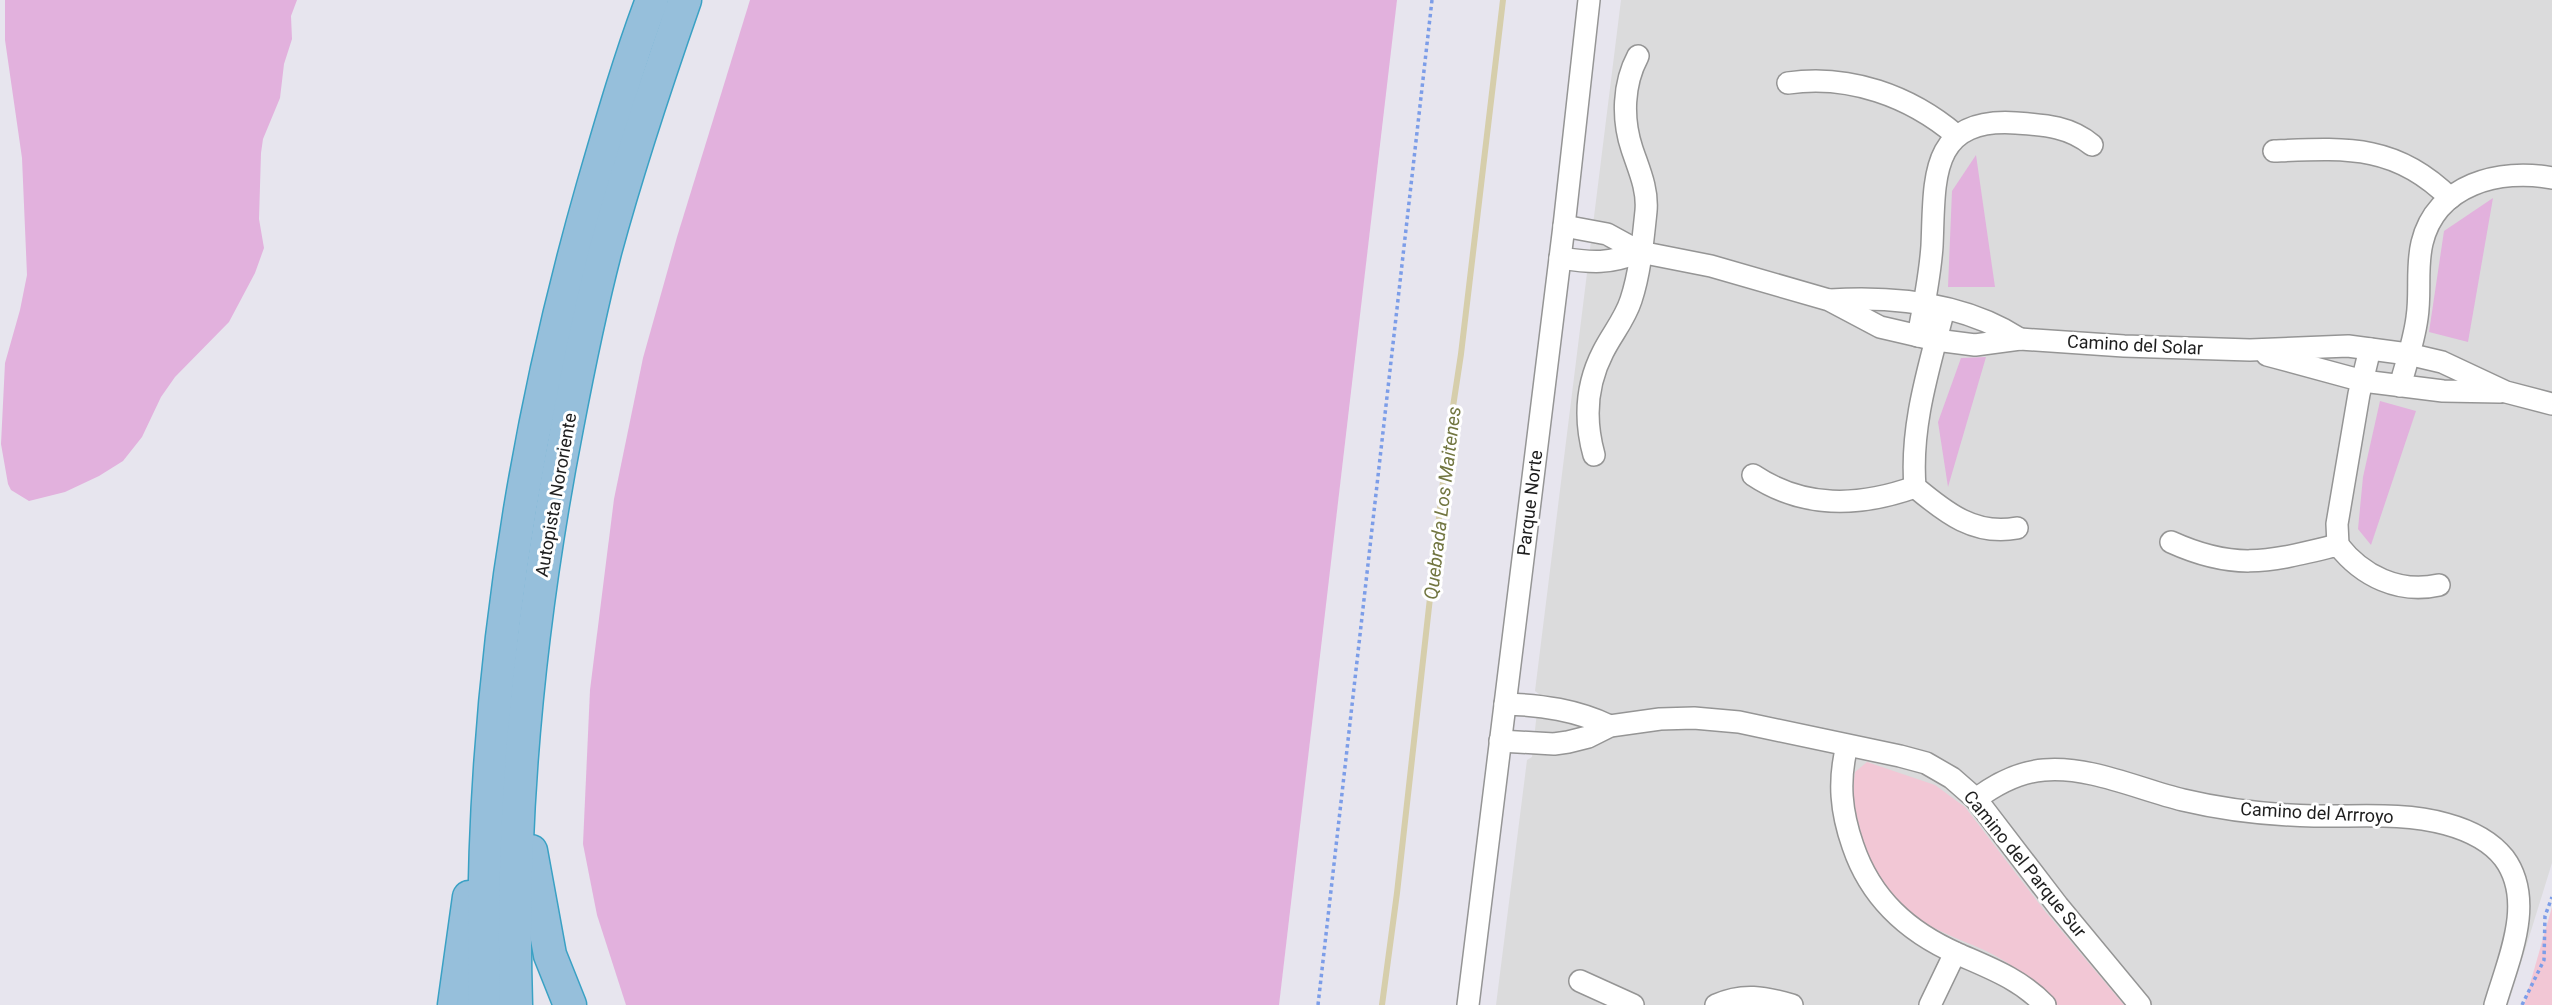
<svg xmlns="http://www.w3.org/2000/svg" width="2552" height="1005" font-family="Roboto,sans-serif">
	<rect width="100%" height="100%" fill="#e7e5ee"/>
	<polygon fill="#dbdbdc" points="1621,0 2552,0 2552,863 2508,1005 1496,1005 1527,760 1532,757 1539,694 1535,691"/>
	<g fill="#e2b1dd">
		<polygon points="5,0 297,0 291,16 292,39 284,64 280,98 263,139 261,153 259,219 264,248 255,273 229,322 175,377 161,397 142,437 123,461 99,476 65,492 29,501 11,490 8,484 1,444 5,363 20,310 27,275 22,158 5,40"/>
		<polygon points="750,0 1397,0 1279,1005 626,1005 597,915 583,844 590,690 614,499 643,358 677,237"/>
		<polygon points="1976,155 1995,287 1948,287 1952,191"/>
		<polygon points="2493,198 2468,342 2429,332 2444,231"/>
		<polygon points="1986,357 1948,487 1938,422 1961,358"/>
		<polygon points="2380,401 2416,411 2371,545 2358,529 2363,477"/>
	</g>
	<g fill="#f2c7d5">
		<path d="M1867 762 1935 785 1965 807 2044 910 2124 1005H2056C2037 982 2011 963 1984 950 1957 938 1927 928 1904 908 1885 892 1873 868 1865 845 1857 821 1851 798 1855 772Z"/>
		<polygon points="2552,907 2552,1005 2524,1005"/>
	</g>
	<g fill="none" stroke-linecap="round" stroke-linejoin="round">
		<polyline stroke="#d6ceab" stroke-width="6" points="1382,1005 1397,893 1447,446 1461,354 1503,0"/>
		<g stroke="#959595" stroke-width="24">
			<g id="minor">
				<path d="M1788 83C1849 74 1910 96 1956 135"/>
				<path d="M2274 151C2346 148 2396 144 2450 198"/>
				<polyline points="1564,226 1607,234 1640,252 1711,266 1829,300 1880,327 1936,340 1975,345 2020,339 2124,346 2250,350 2348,346 2408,354 2442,362 2506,392 2552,404"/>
				<path d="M1560 258C1593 263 1609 264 1640 252"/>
				<path d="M1830 300C1894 296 1964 303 2020 339"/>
				<path d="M1944 309C1929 368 1910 426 1915 487 1946 513 1975 536 2017 528"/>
				<path d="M1918 336C1924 306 1930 276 1932 246 1935 180 1928 117 2016 123 2044 125 2069 126 2092 145"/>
				<polyline points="2267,355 2363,381 2443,391 2500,392"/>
				<path d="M2400 386C2406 364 2414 341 2417 318 2421 293 2416 268 2422 243 2436 184 2500 168 2552 178"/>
				<path d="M1594 455C1584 419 1586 385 1603 352 1612 334 1625 319 1631 300 1640 273 1643 240 1646 211 1648 189 1639 170 1632 149 1622 119 1623 84 1638 56"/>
				<path d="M1753 475C1804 509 1859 507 1915 487"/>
				<path d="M2171 542C2237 572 2271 561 2338 545 2362 576 2399 594 2439 585"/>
				<polyline points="2338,545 2337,524 2359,394 2370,349"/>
				<path d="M1505 704C1542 705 1576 710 1610 726"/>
				<polyline points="1500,741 1554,744 1568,742 1588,737 1610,726 1660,719 1694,718 1739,722 1900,756 1926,763 1952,778 1976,799 2058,906 2140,1005"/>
				<path d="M1847 746C1838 781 1841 812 1853 846 1871 899 1908 932 1958 954 1990 968 2020 979 2045 1005"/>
				<path d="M1976 799C1996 784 2018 772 2044 770 2090 766 2138 789 2183 800 2225 810 2270 815 2314 816 2357 817 2403 812 2446 824 2468 830 2489 839 2504 858 2536 901 2508 960 2495 1005"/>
				<polyline points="1580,981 1633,1005"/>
				<polyline points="1468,1005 1564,226 1589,0"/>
				<path d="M1716 1005C1743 993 1764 997 1792 1005"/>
				<polyline points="1930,1005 1955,953"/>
			</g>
		</g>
		<g stroke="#3aa1c4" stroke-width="35">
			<g id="highway">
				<polyline points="531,851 550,955 570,1005"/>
				<polyline points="454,1005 469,897"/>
				<path d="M485 1005C478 728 517 452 593 186 611 124 629 61 652 0"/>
				<path d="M516 1005C510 812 530 617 567 427 578 369 590 310 605 252 628 167 656 83 685 0"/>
			</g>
		</g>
		<g stroke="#7c9de8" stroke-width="3.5" stroke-dasharray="3.5 3.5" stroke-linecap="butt">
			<polyline points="1318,1005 1432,0"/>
			<polyline points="2522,1005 2544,960 2545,916 2552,897"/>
		</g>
		<use href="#minor" stroke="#fff" stroke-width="21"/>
		<use href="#highway" stroke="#96bfdb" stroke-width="32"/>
	</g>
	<g text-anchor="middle" stroke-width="6" stroke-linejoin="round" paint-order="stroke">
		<g font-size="18" fill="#1e1e1e" stroke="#fff">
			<text transform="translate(2135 345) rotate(3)" y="6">Camino del Solar</text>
			<text transform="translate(556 495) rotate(-80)" y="6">Autopista Nororiente</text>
			<text transform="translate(1530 503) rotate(-83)" y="6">Parque Norte</text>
			<text transform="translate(2317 813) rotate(3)" y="6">Camino del Arrroyo</text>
			<text transform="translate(2025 864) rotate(51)" y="6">Camino del Parque Sur</text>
		</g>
		<g font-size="19" font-style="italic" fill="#727641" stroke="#fff">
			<text transform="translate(1442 503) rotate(-83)" y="7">Quebrada Los Maitenes</text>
		</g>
	</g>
</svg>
